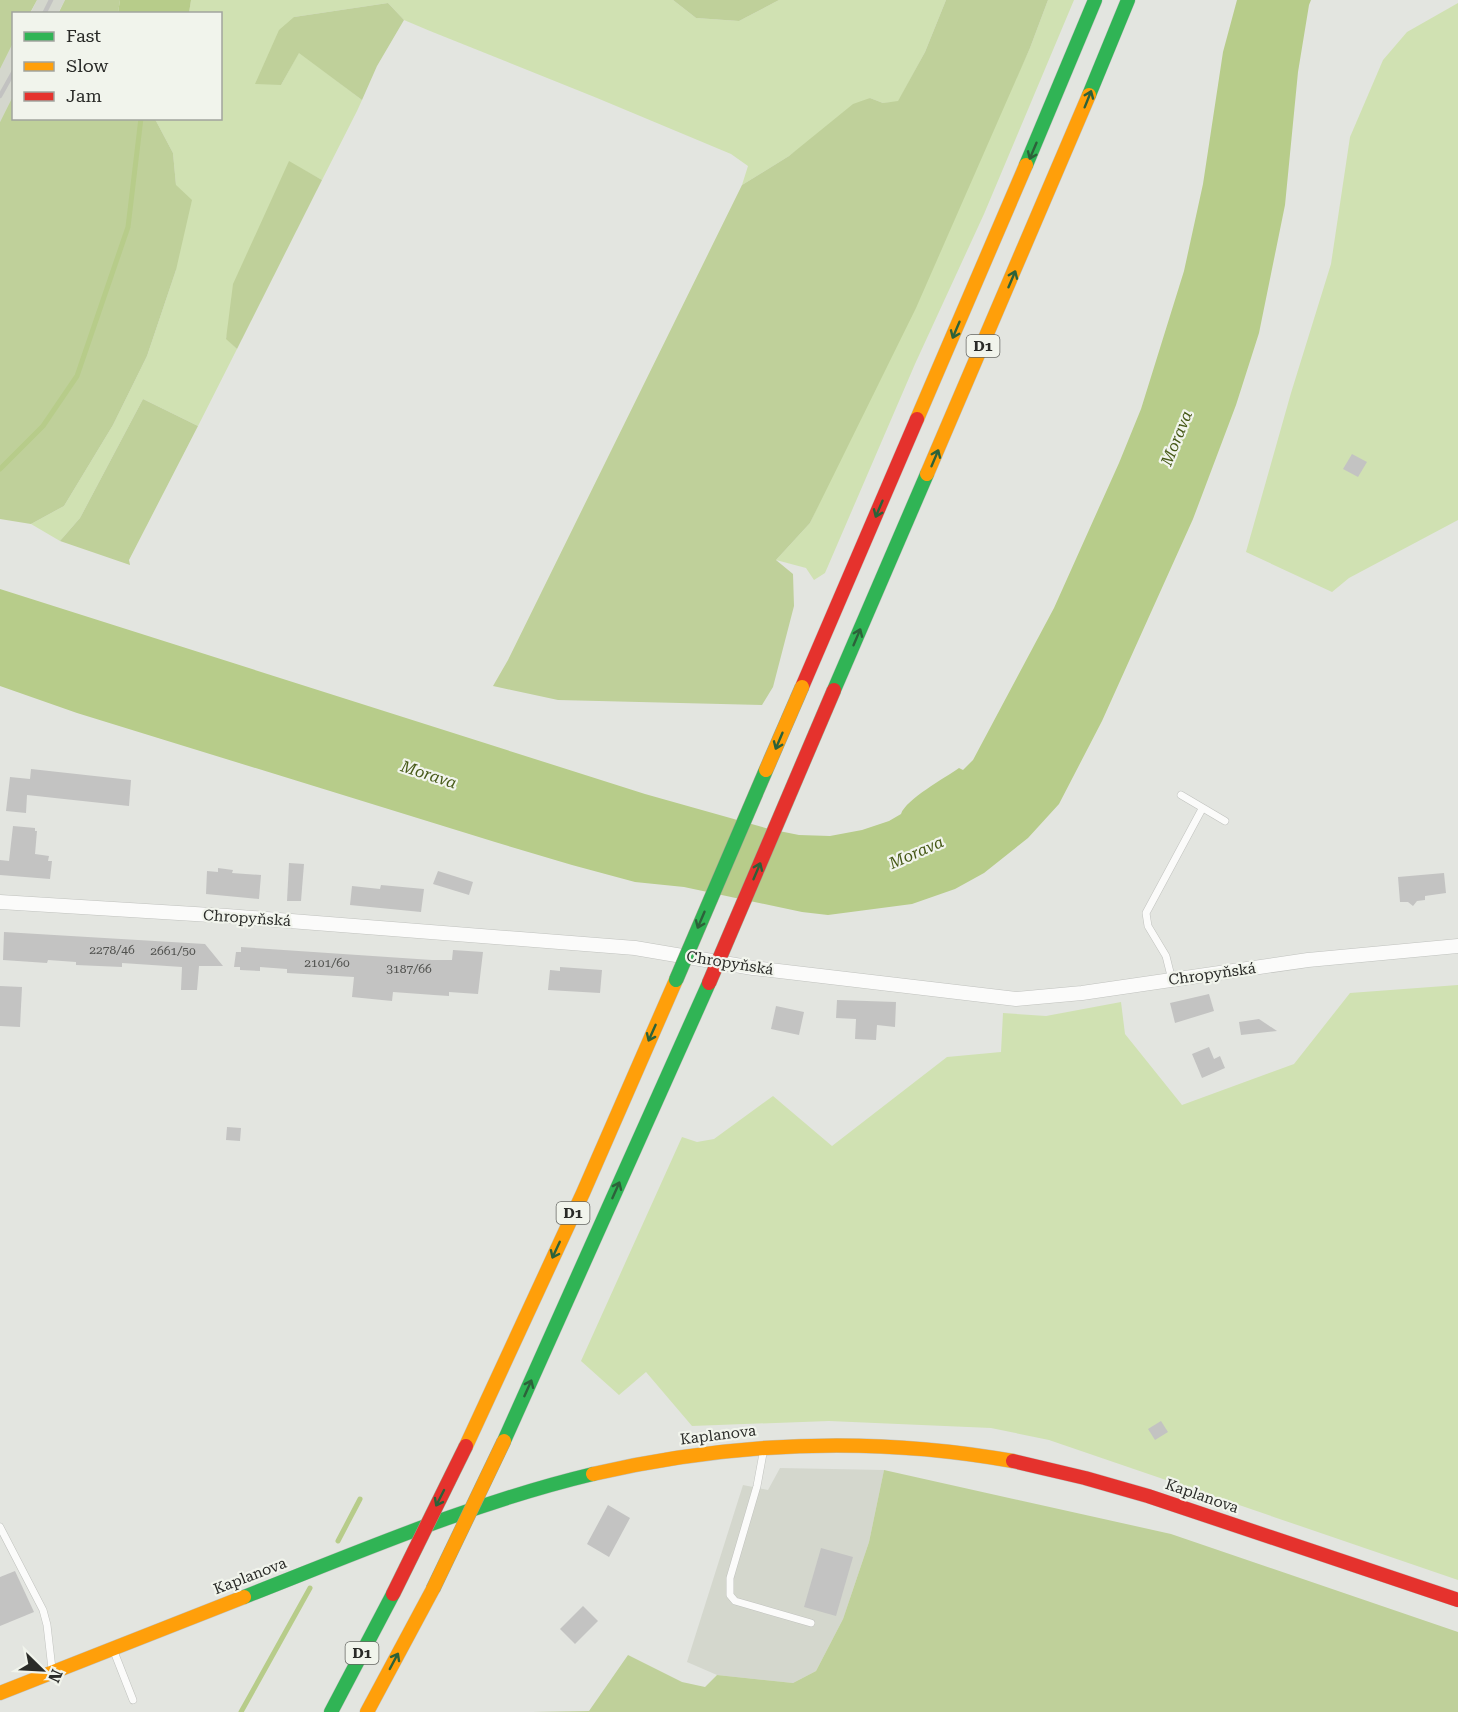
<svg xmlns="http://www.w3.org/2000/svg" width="1458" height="1712" font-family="'Roboto Serif',serif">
	<rect width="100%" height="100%" fill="#e3e5e0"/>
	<g fill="#d4d7cd">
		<polygon points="37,0 65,0 58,13 30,14"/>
		<polygon points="13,43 13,96 0,122 0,69"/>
		<polygon points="780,1468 884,1470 869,1542 843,1619 816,1671 793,1683 717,1675 687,1662 743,1485 768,1490"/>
	</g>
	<g fill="#d0e1b2">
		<polygon points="191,0 673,0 696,18 739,21 779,0 946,0 925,52 898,102 883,103 870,98 789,156 742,185 748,166 731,154 597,98 430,31 404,20 388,3 294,17 281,85 299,52 362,100 357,111 322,180 289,162 226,338 237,349 198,426 143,399 80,518 60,541 31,524 64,506 113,425 147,356 176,270 176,185 173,153 155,119 220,118 220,14 189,13"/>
		<polygon points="1048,0 1074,0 984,214 915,364 825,573 814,580 806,568 776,560 810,523 1030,48"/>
		<polygon points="1458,3 1458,520 1349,578 1332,592 1246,552 1291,393 1331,264 1350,137 1383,60 1407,32"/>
		<polygon points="1458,985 1458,1580 1049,1440 991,1428 829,1421 692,1426 646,1372 619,1395 581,1361 682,1137 697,1142 714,1139 773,1096 832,1146 947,1057 1001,1052 1003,1013 1046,1016 1121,1002 1125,1034 1182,1105 1294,1064 1350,993"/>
	</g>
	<g fill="#bfd09a">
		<polygon points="0,0 37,0 30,13 14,14 13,43 0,69"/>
		<polygon points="65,0 120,0 118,13 58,14"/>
		<polygon points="673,0 779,0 739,21 696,18"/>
		<polygon points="946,0 1048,0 1030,48 916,308 810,523 776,560 793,574 794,606 773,687 762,705 558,700 493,686 508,660 742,185 789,156 853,104 870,98 883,103 898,101 925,52"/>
		<polygon points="388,3 404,20 377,66 362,100 299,53 281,85 255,84 279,30 294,17"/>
		<polygon points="13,96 14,118 155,119 173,153 176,185 192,200 176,270 147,356 113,425 64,506 31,524 0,519 0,122"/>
		<polygon points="289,161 322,180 237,349 226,339 233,284"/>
		<polygon points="143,399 198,426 129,560 130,565 60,541 80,518"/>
		<polygon points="884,1470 1171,1534 1458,1632 1458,1712 532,1712 589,1711 628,1655 682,1682 705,1687 717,1675 793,1683 816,1671 843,1619 869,1542"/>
	</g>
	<g fill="#b7cc8a">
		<polygon points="120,0 191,0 189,13 118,13"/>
		<path d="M1237 0H1311L1309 5 1298 72 1285 205 1259 333 1236 405 1193 519 1102 721 1059 804 1028 838 984 873 955 889 912 904 828 915 802 912 684 887 635 882 572 865 495 842 77 713 0 686V589L645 794 769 829 799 835 830 836 862 830 889 821 901 814C906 799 945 778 959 768L963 770 973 760 1054 608 1119 463 1141 409 1184 271 1203 184 1223 52Z"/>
	</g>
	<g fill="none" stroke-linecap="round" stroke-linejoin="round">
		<g stroke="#b7cc8a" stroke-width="5">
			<polyline points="0,469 43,426 77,376 128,227 141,118"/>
			<polyline points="338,1541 360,1499"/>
			<polyline points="241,1712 310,1588"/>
		</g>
	</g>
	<g fill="#c3c3c2">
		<polygon points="1352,454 1367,462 1358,477 1343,469"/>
		<polygon points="31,769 131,780 129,806 27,795 26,813 6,811 10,777 30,779"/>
		<polygon points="13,826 35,828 35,831 37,831 35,854 49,856 48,861 52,861 50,879 0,875 0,860 9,861"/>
		<polygon points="289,863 304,864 301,901 287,901"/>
		<polygon points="218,868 233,870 232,873 261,875 259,899 206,894 207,871 218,872"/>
		<polygon points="438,871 473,882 469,895 433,884"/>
		<polygon points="1444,873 1446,893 1425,896 1425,900 1417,901 1413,906 1408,902 1400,902 1398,877"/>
		<polygon points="381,885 424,889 421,912 350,905 352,886 380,889"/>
		<polygon points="4,932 205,944 223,966 199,966 197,990 181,990 182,967 122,963 122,967 76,965 76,962 48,960 47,963 3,960"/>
		<polygon points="241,947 432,960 452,960 453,950 483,952 478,994 449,992 449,996 434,995 393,992 392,1001 352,997 354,977 287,973 287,969 260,967 260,971 240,970 240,967 234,967 236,952 241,952"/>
		<polygon points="560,967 602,970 600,993 548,990 550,970 560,971"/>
		<polygon points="0,986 22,987 20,1027 0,1026"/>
		<polygon points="1209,994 1214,1011 1175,1023 1170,1003"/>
		<polygon points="837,1000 896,1002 895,1027 877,1025 876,1040 855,1039 856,1019 836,1018"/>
		<polygon points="776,1006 804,1012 799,1035 771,1029"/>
		<polygon points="1259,1019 1277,1031 1241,1035 1239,1022"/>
		<polygon points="1209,1047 1214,1059 1220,1056 1225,1068 1202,1078 1192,1054"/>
		<polygon points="227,1127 241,1128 240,1141 226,1140"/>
		<polygon points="1161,1421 1168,1432 1155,1440 1148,1429"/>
		<polygon points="608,1505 630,1518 609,1557 587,1544"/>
		<polygon points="821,1548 853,1557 836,1616 804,1607"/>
		<polygon points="15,1571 34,1612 0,1626 0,1577"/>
		<polygon points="583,1606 598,1621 575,1644 560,1629"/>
	</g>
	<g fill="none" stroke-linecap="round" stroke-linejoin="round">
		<g stroke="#c0c2be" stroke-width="8">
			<g id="lane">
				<polyline points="1181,795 1225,821"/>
				<polyline points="1172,980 1166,956 1148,926 1146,913 1202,809"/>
				<polyline points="764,1448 757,1486 730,1578 730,1595 735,1601 811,1623"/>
				<polyline points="0,1527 43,1610 47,1625 52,1669"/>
				<polyline points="113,1649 133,1700"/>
			</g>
		</g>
		<g stroke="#c0c2be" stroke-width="15">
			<polyline id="street" points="0,902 227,916 635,948 753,968 1016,999 1082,993 1308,960 1458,946"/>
		</g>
		<g stroke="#c0c2be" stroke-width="15">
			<g id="fast">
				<polyline points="1089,95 1128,0"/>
				<polyline points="1026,165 1095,0"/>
				<polyline points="834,690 927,474"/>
				<polyline points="504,1441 709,983"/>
				<path d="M244 1597C359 1552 472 1503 593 1474"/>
				<polyline points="331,1712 393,1594"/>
			</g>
		</g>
		<g stroke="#c0c2be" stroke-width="15">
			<g id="slow">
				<polyline points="917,419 1026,165"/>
				<polyline points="927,474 1089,95"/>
				<polyline points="466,1446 583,1193 676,980"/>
				<path d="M593 1474C731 1442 873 1436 1013 1461"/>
				<polyline points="0,1693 244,1597"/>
				<polyline points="367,1712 433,1589"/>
			</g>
		</g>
		<g stroke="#c0c2be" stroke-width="15">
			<g id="jam">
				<polyline points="802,687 917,419"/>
				<polyline points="1013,1461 1085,1478 1148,1496 1458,1600"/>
			</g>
		</g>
		<use href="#lane" stroke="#fbfbfa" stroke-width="7"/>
		<use href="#street" stroke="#fbfbfa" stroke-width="14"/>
		<use href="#fast" stroke="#30b455" stroke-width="14"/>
		<use href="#slow" stroke="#ff9f0a" stroke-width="14"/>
		<use href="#jam" stroke="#e5322d" stroke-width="14"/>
		<g stroke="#c2c2c1" stroke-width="4.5">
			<polyline points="44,14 51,0"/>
			<polyline points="0,96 14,71"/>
		</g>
		<g stroke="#9ca28e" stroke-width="15" stroke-linecap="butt">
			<polyline id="fast-bridge" points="676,980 766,770"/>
		</g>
		<g stroke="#9ca28e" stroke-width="15" stroke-linecap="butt">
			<g id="slow-bridge">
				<polyline points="766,770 802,687"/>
				<polyline points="433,1589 504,1441"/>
			</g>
		</g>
		<g stroke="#9ca28e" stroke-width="15" stroke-linecap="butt">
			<g id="jam-bridge">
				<polyline points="709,983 834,690"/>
				<polyline points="393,1594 466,1446"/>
			</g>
		</g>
		<use href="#fast-bridge" stroke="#30b455" stroke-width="14"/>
		<use href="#slow-bridge" stroke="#ff9f0a" stroke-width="14"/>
		<use href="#jam-bridge" stroke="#e5322d" stroke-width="14"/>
	</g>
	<defs><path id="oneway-shaft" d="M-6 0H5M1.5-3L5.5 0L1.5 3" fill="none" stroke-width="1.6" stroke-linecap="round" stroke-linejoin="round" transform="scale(1.5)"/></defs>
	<g stroke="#2c623a">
		<use href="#oneway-shaft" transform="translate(1088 99) rotate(-68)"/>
		<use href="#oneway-shaft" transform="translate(1033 151) rotate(113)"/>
		<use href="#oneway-shaft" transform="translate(1012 279) rotate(-67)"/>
		<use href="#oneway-shaft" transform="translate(956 330) rotate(113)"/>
		<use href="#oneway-shaft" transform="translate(935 458) rotate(-67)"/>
		<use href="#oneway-shaft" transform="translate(879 509) rotate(113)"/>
		<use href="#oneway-shaft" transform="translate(857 637) rotate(-67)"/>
		<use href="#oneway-shaft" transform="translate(779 741) rotate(113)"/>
		<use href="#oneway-shaft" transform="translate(757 871) rotate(-67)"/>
		<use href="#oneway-shaft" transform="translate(701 920) rotate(113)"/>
		<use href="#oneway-shaft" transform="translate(652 1033) rotate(114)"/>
		<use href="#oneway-shaft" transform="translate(616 1190) rotate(-66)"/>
		<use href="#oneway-shaft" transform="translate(556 1250) rotate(115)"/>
		<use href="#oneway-shaft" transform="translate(528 1388) rotate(-66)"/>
		<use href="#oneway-shaft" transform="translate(440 1498) rotate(117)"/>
		<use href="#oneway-shaft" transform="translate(394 1661) rotate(-62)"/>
	</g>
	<g text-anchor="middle" stroke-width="4.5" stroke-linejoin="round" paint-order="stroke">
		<g font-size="12" fill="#50514e">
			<text x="112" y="954">2278/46</text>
			<text x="173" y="955">2661/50</text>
			<text x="327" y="967">2101/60</text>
			<text x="409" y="973">3187/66</text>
		</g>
		<g fill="#f1f4ec" stroke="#666763" stroke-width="1.5">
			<rect x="966.5" y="335" width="33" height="22" rx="4.5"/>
			<rect x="556.5" y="1202" width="33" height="22" rx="4.5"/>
			<rect x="345.5" y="1642" width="33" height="22" rx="4.5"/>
		</g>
		<g font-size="14" font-weight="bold" fill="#2a2b28">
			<text x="983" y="351">D1</text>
			<text x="573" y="1218">D1</text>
			<text x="362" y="1658">D1</text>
		</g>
		<g font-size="15" fill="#2a2b28" stroke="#f1f4ec">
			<text transform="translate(247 918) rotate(4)" y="5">Chropyňská</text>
			<text transform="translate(730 963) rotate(9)" y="5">Chropyňská</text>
			<text transform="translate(1212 974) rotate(-8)" y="5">Chropyňská</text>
			<text transform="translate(718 1435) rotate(-7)" y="5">Kaplanova</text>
			<text transform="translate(1202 1496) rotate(19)" y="5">Kaplanova</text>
			<text transform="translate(250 1576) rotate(-21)" y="5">Kaplanova</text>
		</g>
		<g font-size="16" font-style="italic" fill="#465917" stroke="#f1f4ec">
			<text transform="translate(1176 438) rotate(-68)" y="6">Morava</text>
			<text transform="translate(429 774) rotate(18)" y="6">Morava</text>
			<text transform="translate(916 852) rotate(-24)" y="6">Morava</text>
		</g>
	</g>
	<rect x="12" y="12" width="210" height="108" fill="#f1f4ec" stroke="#a1a49e" stroke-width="1.5"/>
	<rect x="24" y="32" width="30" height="9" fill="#30b455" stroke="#a1a49e" stroke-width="1.5"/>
	<text x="66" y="42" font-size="18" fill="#2a2b28">Fast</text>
	<rect x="24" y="62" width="30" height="9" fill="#ff9f0a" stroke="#a1a49e" stroke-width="1.5"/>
	<text x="66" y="72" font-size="18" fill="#2a2b28">Slow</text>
	<rect x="24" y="92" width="30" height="9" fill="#e5322d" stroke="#a1a49e" stroke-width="1.5"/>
	<text x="66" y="102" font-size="18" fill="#2a2b28">Jam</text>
	<g transform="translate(42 1670) rotate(114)" stroke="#f1f4ec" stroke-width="4.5" paint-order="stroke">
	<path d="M0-4.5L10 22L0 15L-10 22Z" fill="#2a2b28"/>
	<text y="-9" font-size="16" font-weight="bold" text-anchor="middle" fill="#2a2b28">N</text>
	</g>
</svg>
